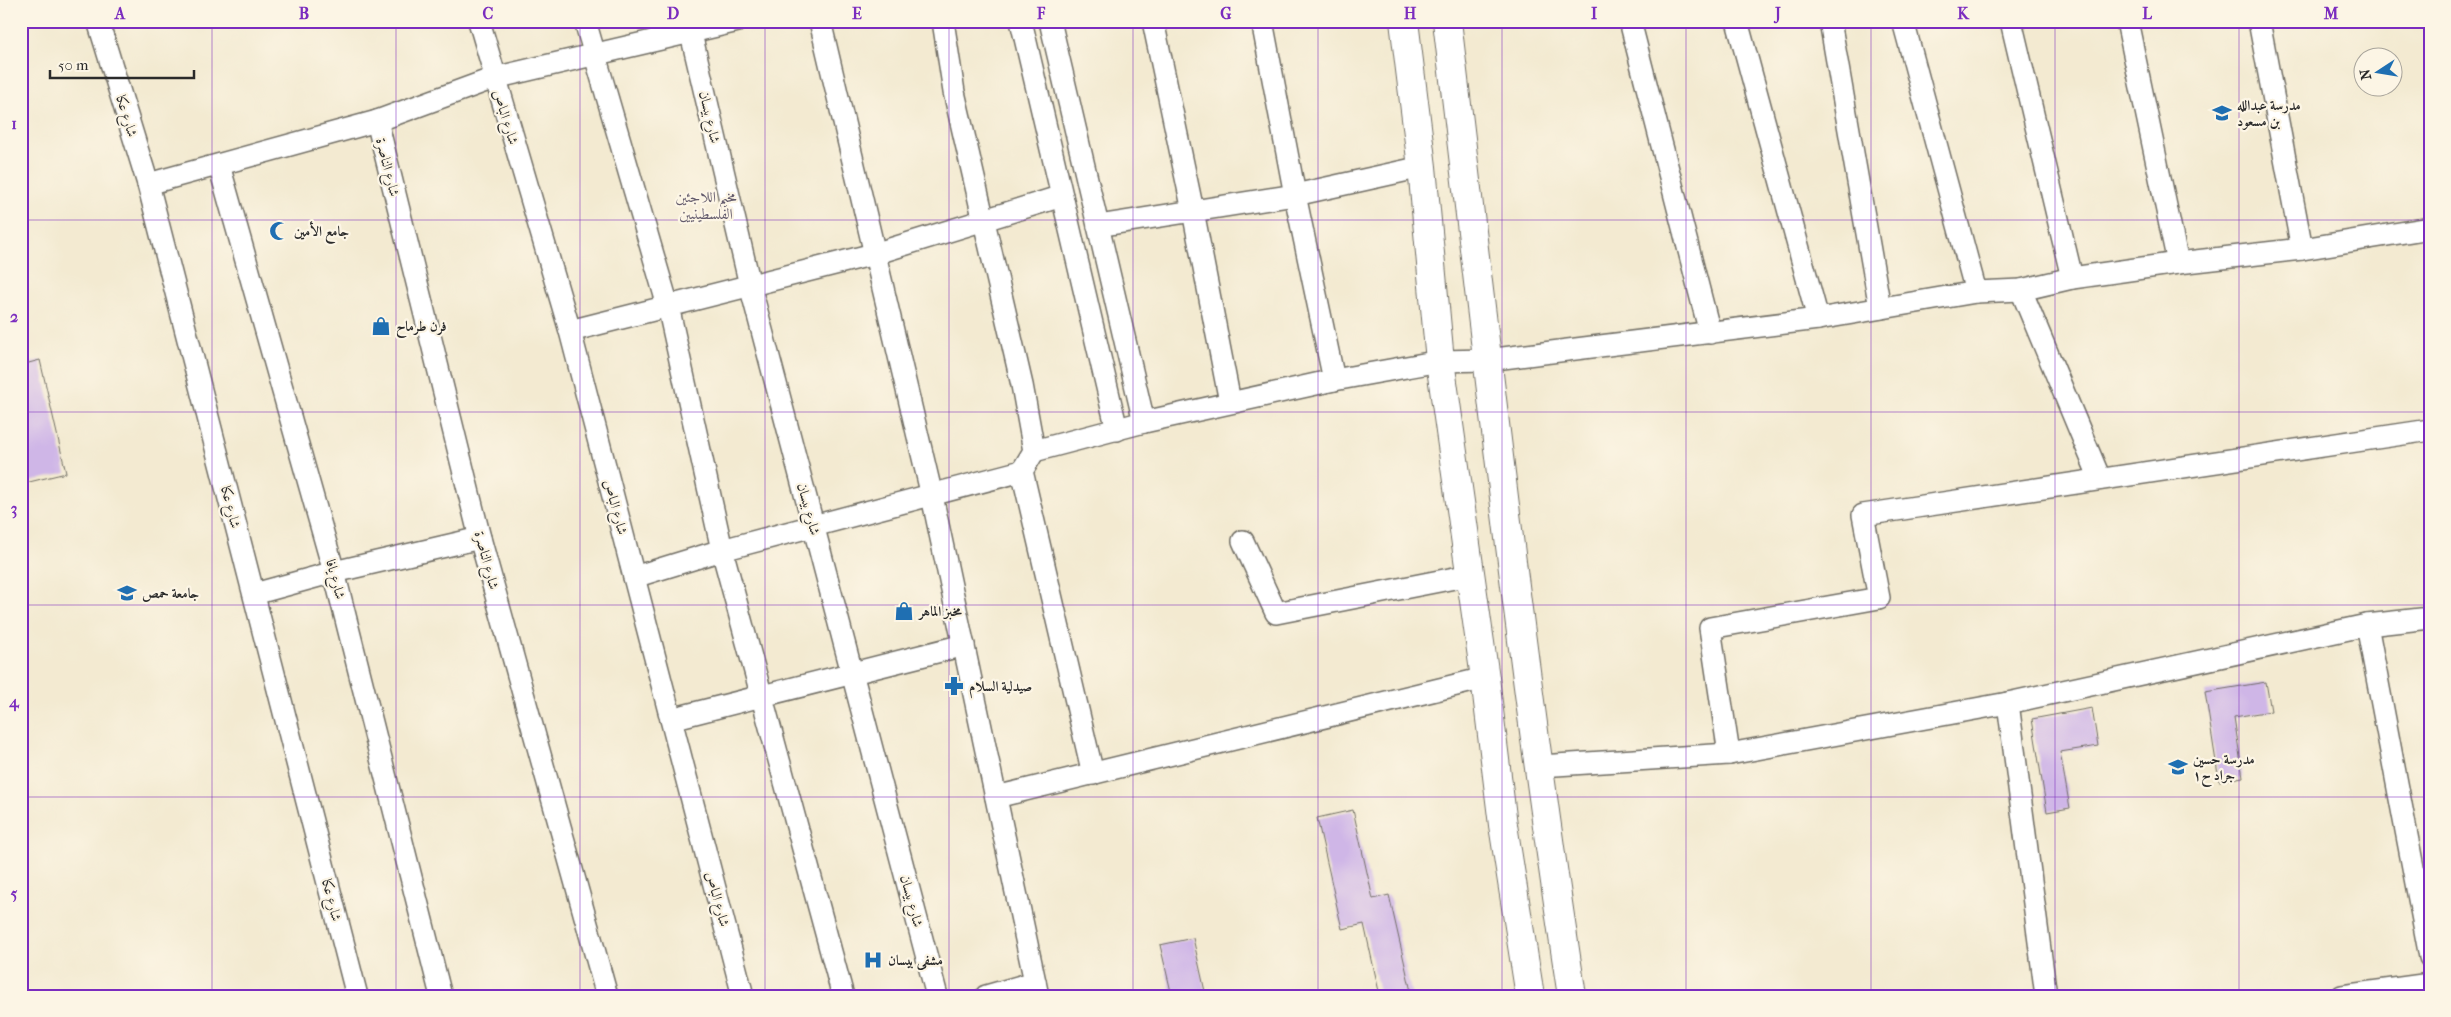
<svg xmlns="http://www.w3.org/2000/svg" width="2451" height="1017" font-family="'IM FELL French Canon',Amiri,serif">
	<rect width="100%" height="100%" fill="#fcf5e5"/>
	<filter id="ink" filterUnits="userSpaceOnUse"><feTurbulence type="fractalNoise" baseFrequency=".02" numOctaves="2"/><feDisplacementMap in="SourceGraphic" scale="10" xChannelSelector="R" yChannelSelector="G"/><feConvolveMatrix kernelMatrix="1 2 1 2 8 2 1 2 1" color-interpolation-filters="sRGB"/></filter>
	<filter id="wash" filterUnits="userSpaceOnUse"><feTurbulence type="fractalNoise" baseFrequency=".0096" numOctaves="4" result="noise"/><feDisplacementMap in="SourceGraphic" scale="20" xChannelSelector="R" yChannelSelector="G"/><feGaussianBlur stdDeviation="1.12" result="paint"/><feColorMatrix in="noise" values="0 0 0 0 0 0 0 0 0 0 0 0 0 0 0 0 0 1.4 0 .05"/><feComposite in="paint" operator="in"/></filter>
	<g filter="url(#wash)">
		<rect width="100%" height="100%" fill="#f3ead1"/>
		<g id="blocks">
			<g fill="#cfb6e7">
				<polygon points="40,360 66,473 21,484 21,365"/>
				<polygon points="2266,682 2271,711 2234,717 2243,777 2219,781 2205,692"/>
				<polygon points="2092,708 2098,746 2060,752 2070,808 2047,812 2032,719"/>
				<polygon points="1353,810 1373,899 1389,895 1412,996 1380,996 1364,924 1342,929 1317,818"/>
				<polygon points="1193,938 1206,996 1172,996 1160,945"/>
			</g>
		</g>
	</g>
	<g filter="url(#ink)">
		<use href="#blocks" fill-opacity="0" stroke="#716e65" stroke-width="1"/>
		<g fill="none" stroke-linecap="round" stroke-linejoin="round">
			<g stroke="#716e65" stroke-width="24">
				<g id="minor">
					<polyline points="98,21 148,184 357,996"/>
					<polyline points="479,21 570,331 743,996"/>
					<polyline points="585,21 668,306 722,550 843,996"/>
					<polyline points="688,21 750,285 937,996"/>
					<polyline points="820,21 932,496 1038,996"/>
					<polyline points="943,21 954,92 1022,385 1034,451 1022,471 1093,774"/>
					<polyline points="1021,21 1117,430"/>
					<polyline points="1050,21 1144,422"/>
					<polyline points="1153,21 1193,211 1230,402"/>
					<polyline points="1262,21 1295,195 1334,380 1440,361 1487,360 1818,319 1976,292 2021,290 2072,278 2178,263 2302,249 2430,228"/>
					<polyline points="1630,21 1710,333"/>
					<polyline points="1737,21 1818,319"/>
					<polyline points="1830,21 1880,308"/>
					<polyline points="1903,21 1976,292"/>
					<polyline points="2011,21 2072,278"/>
					<polyline points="2127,21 2178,263"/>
					<polyline points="2259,21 2302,249"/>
					<polyline points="377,121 480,538 607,996"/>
					<polyline points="219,165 334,572 441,996"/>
					<polyline points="148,184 377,121 494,78 738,21"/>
					<polyline points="1098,226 1295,195 1422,167"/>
					<polyline points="2021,290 2100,479"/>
					<polyline points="570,331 874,254 1062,196"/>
					<polyline points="1034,451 1144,422 1334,380"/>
					<polyline points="1243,541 1276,613 1470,575"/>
					<polyline points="634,577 722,550 1022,471"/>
					<polyline points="254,594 334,572 480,538"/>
					<polyline points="2367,625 2430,957"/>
					<polyline points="2008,703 2046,996"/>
					<polyline points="671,719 964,645"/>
					<polyline points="1729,754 1710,628 1879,598 1863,515 2430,430"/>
					<polyline points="1540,766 1729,754 2008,703 2367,625 2430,618"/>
					<polyline points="996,797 1485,678"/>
					<polyline points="986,996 1035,982"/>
					<polyline points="2342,996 2430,984"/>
				</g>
			</g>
			<g stroke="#716e65" stroke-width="30">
				<g id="secondary">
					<polyline points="1404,21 1422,167 1440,361 1485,678 1503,825 1530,996"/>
					<path d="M1447 21C1486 346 1522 672 1572 996"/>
				</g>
			</g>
			<use href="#minor" stroke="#fff" stroke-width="21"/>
			<use href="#secondary" stroke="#fff" stroke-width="28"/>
		</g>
	</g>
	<path fill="none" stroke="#7b2cbf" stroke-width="1" stroke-opacity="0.55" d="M212 21V996M396 21V996M580 21V996M765 21V996M949 21V996M1133 21V996M1318 21V996M1502 21V996M1686 21V996M1871 21V996M2055 21V996M2239 21V996M21 220H2430M21 412H2430M21 605H2430M21 797H2430"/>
	<defs>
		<g id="school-bare" transform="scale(1.5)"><path d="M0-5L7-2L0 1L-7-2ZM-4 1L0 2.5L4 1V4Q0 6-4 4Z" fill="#1f6fb2" stroke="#fcf5e5" stroke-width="2.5" paint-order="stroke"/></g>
		<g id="mosque-bare" transform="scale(1.5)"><path d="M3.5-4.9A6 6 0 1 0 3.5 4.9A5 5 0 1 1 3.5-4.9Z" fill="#1f6fb2" stroke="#fcf5e5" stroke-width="2.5" paint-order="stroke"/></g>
		<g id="shop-bare" transform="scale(1.5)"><path d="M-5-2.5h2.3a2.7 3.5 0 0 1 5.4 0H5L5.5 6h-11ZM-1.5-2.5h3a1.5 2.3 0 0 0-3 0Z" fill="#1f6fb2" stroke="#fcf5e5" stroke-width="2.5" paint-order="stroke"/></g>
		<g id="university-bare" transform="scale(1.5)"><path d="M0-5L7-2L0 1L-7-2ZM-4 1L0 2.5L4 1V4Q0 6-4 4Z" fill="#1f6fb2" stroke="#fcf5e5" stroke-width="2.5" paint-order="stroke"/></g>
		<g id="pharmacy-bare" transform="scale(1.5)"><path d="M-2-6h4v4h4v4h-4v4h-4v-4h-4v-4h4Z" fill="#1f6fb2" stroke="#fcf5e5" stroke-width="2.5" paint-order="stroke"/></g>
		<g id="hospital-bare" transform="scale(1.5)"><path d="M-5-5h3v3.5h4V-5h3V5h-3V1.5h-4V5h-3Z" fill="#1f6fb2" stroke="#fcf5e5" stroke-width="2.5" paint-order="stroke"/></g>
	</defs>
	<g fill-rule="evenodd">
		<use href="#school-bare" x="2222" y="113"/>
		<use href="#mosque-bare" x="279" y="231"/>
		<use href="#shop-bare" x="381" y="326"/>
		<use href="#university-bare" x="127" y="593"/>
		<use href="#shop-bare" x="904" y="611"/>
		<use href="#pharmacy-bare" x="954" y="686"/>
		<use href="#school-bare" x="2178" y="767"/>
		<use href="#hospital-bare" x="873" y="960"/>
	</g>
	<g text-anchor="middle" stroke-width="4.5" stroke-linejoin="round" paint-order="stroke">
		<g font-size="14" font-weight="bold" fill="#2b2b2b" stroke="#fcf5e5" text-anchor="start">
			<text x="2237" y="110">مدرسة عبدالله<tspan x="2237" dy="16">بن مسعود</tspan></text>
			<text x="294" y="236">جامع الأمين</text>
			<text x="396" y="331">فرن طرماح</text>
			<text x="142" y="598">جامعة حمص</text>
			<text x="919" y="616">مخبز الماهر</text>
			<text x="969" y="691">صيدلية السلام</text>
			<text x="2193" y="764">مدرسة حسين<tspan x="2193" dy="16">جراد ح١</tspan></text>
			<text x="888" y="965">مشفى بيسان</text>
		</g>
		<g font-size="14" fill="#2b2b2b" stroke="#fcf5e5">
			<text transform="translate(127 116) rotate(73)" y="5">شارع عكا</text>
			<text transform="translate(506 117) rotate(73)" y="5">شارع الباص</text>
			<text transform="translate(710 117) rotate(77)" y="5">شارع بيسان</text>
			<text transform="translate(388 167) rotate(76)" y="5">شارع الناصرة</text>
			<text transform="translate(231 507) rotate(76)" y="5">شارع عكا</text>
			<text transform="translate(616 507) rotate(75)" y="5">شارع الباص</text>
			<text transform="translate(809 509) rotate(75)" y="5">شارع بيسان</text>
			<text transform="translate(487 560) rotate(75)" y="5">شارع الناصرة</text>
			<text transform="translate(336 579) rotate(75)" y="5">شارع يافا</text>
			<text transform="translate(718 899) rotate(75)" y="5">شارع الباص</text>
			<text transform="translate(332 900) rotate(76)" y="5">شارع عكا</text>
			<text transform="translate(912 901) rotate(75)" y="5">شارع بيسان</text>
		</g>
		<g font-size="15" fill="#645c6d" stroke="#fcf5e5">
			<text x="706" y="202">مخيم اللاجئين<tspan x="706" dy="17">الفلسطينيين</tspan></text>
		</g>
	</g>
	<rect width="2451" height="1017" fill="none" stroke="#fcf5e5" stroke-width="55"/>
	<g transform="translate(2378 72) rotate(258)"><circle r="24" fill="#fcf5e5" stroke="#a8a49b"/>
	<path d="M0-4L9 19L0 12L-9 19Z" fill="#1f6fb2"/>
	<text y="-8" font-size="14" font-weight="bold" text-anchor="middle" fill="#2b2b2b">N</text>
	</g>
	<path d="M50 70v8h144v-8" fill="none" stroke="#2b2b2b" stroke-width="2.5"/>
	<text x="58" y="70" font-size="15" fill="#2b2b2b" stroke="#fcf5e5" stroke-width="4" paint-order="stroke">50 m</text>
	<rect x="28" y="28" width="2396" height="962" fill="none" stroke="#7b2cbf" stroke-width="2"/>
	<g font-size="16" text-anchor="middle" font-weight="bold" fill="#7b2cbf">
		<text x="120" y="19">A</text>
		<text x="304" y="19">B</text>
		<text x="488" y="19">C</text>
		<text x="673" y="19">D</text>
		<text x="857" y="19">E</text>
		<text x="1041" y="19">F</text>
		<text x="1226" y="19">G</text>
		<text x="1410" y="19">H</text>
		<text x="1594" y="19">I</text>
		<text x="1778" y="19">J</text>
		<text x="1963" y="19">K</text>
		<text x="2147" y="19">L</text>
		<text x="2331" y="19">M</text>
		<text x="14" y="129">1</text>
		<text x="14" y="322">2</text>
		<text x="14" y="514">3</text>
		<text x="14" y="707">4</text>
		<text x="14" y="899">5</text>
	</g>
</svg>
